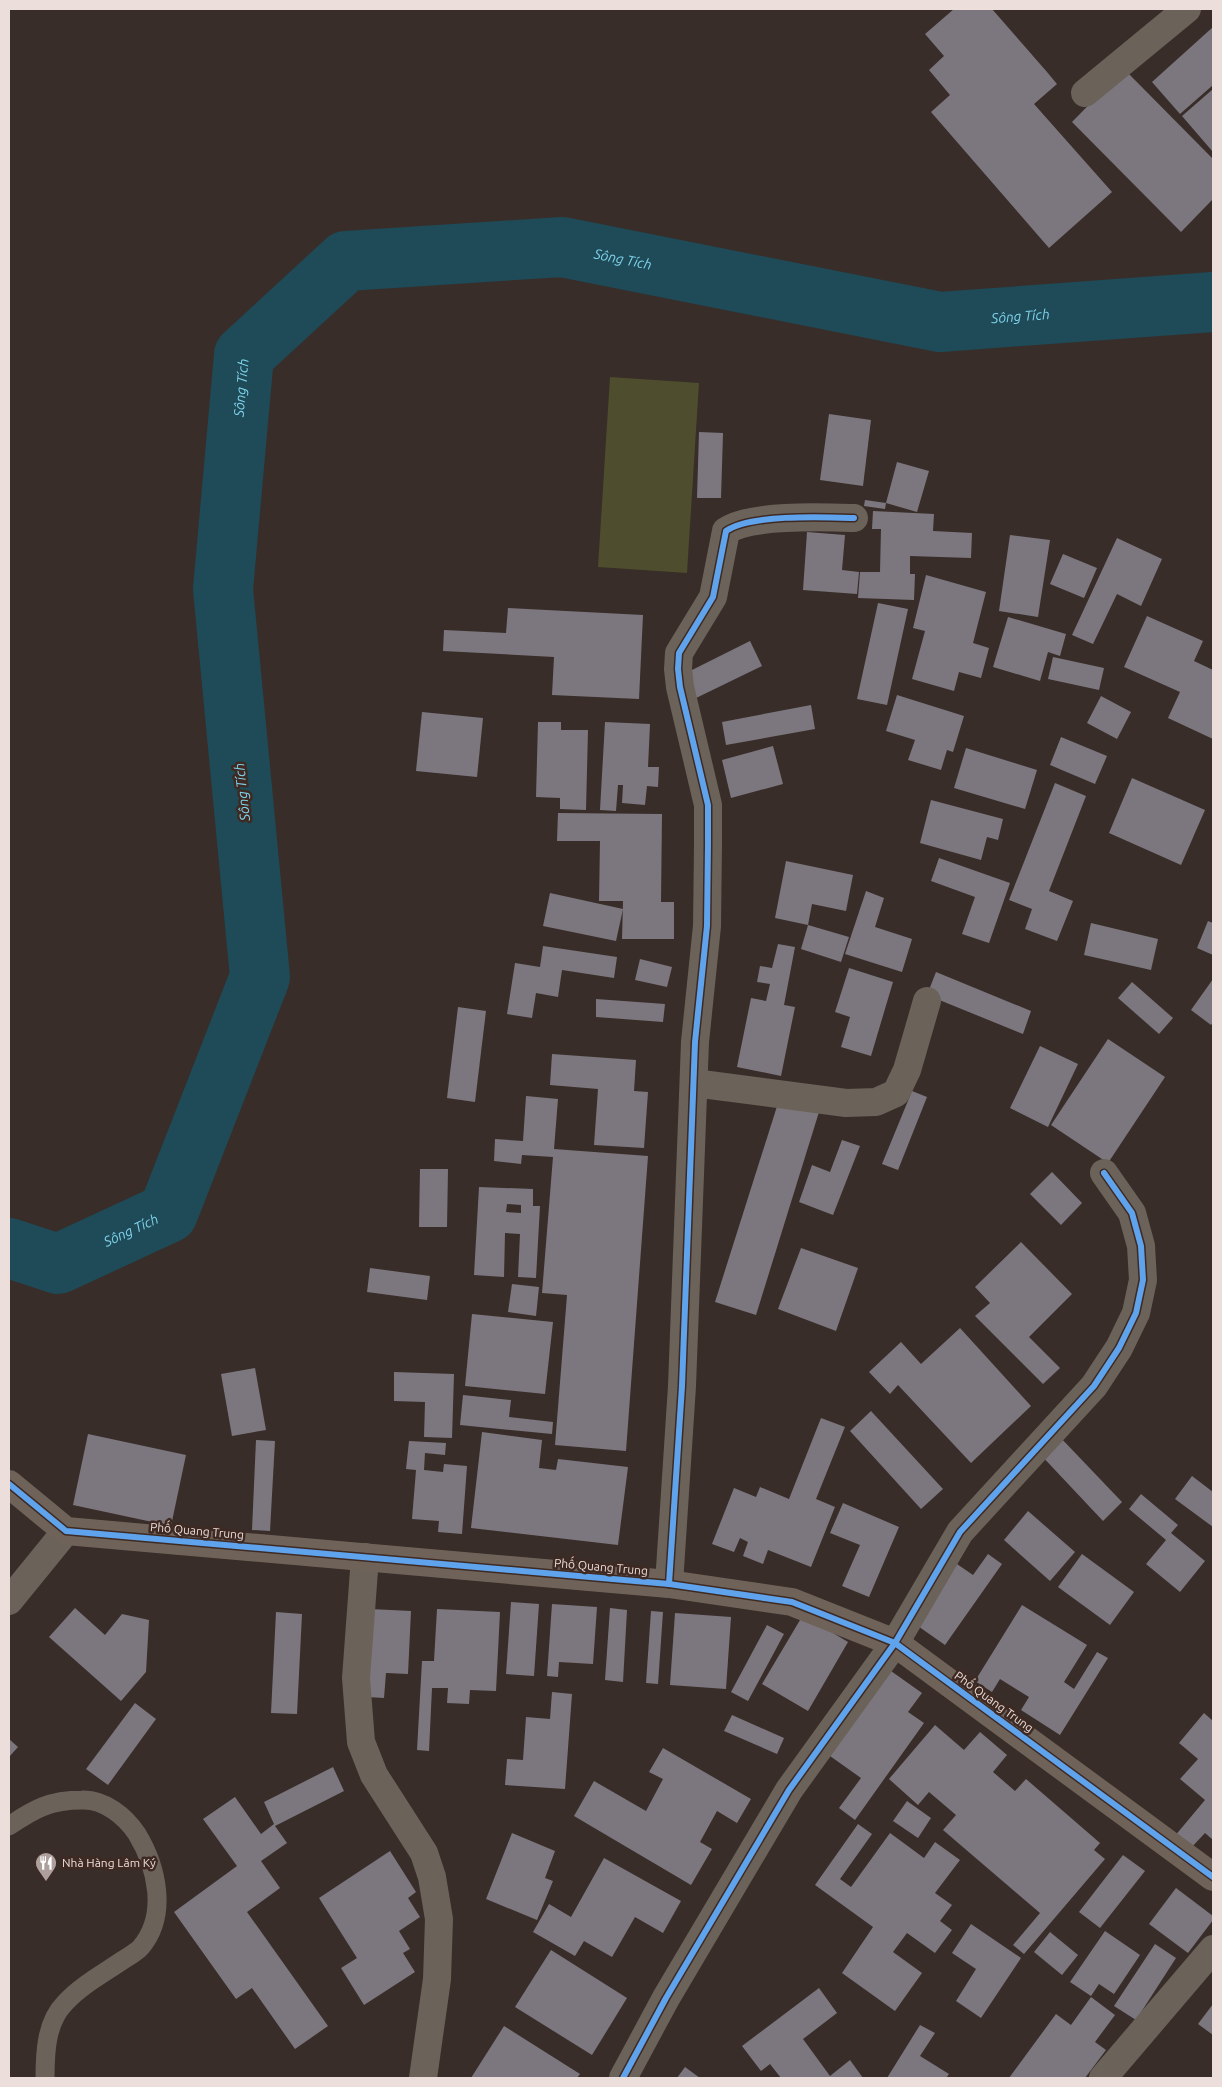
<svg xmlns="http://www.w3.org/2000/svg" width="1222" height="2087" font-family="Ubuntu,sans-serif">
	<rect width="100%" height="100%" fill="#382d29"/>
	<polygon fill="#4e4d2d" points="610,377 699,383 687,573 598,567"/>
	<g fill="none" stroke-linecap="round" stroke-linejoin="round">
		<path stroke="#1e4b57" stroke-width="60" id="s1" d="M9 1248 58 1264 168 1213 260 977 223 589 244 355 346 261 562 247 940 322 1213 302"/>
	</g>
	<g fill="#7c777e" fill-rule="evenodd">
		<polygon points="954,9 992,9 1047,72 1057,84 1034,104 1112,192 1049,248 931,112 950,95 929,70 944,56 925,34"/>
		<polygon points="1213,27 1213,85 1180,114 1152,82"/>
		<polygon points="1124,69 1213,159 1213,199 1181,232 1072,122"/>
		<polygon points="1213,89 1213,152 1182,116"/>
		<polygon points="829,414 871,420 863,486 820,480"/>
		<polygon points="699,432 723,433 721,498 697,498"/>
		<polygon points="897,462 929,471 917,512 886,503"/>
		<polygon points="865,500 886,503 885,509 864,506"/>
		<polygon points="873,511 934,514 933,531 972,533 971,558 910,556 910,574 915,574 914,600 858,598 860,572 880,572 881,529 872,529"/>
		<polygon points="807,532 845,535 842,570 859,572 857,594 803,590"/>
		<polygon points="1010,535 1050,540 1038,617 999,611"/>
		<polygon points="1117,538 1162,559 1141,606 1117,594 1093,644 1072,635"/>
		<polygon points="1063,554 1097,568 1084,598 1050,584"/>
		<polygon points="926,575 986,592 973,643 989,648 981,678 959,672 954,691 912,679 925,631 913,628"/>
		<polygon points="878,603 908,609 887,705 857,699"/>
		<polygon points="508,608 643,615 639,699 552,695 554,657 443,651 444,630 506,633"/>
		<polygon points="1147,616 1203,641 1194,661 1213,670 1213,739 1168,718 1180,692 1124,667"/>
		<polygon points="1008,617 1066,634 1060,656 1048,652 1040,681 993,667"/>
		<polygon points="750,641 762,666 694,699 682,675"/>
		<polygon points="1053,657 1104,668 1099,690 1048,679"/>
		<polygon points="897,695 964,716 953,752 947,750 941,770 908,760 915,740 886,731"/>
		<polygon points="1101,696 1131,712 1117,739 1087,723"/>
		<polygon points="811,705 815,729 726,745 722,722"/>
		<polygon points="422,712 483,718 477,777 416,771"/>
		<polygon points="538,722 561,722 561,730 588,730 586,810 560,809 560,798 536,797"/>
		<polygon points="605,722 650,724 648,767 659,767 658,787 647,786 645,805 622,803 623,785 618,785 616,811 600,810"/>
		<polygon points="1061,737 1107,756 1095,784 1050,765"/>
		<polygon points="773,746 783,784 731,798 722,760"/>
		<polygon points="966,748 1037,770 1025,809 954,788"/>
		<polygon points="1132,778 1205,810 1181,865 1109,833"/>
		<polygon points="1055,783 1086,796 1049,891 1073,901 1057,941 1025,929 1032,909 1009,900"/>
		<polygon points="931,800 1003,819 998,840 987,837 981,860 920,843"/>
		<polygon points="558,813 662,814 661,902 674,902 674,939 622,939 623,901 599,901 600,841 557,841"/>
		<polygon points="939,858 1010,883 989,943 962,934 975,897 931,881"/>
		<polygon points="786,861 853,875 846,911 812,904 808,925 775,918"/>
		<polygon points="866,891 884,898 875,927 912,939 902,972 845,954"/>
		<polygon points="550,893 623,909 616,941 543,926"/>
		<polygon points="1208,921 1213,923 1213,955 1197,948"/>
		<polygon points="1091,923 1158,939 1151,970 1084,955"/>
		<polygon points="808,925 849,937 841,962 801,949"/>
		<polygon points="778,944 795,947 784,1005 795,1007 781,1076 737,1067 751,998 766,1001 770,984 757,982 760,966 772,968"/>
		<polygon points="543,946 617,957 614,978 562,970 558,997 536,993 532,1018 507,1014 515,963 540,967"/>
		<polygon points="640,959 672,967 667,987 635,980"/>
		<polygon points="849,968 893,982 871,1056 841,1047 850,1017 835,1012"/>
		<polygon points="936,972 1031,1011 1023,1034 927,995"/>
		<polygon points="1213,979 1213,1022 1211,1025 1191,1010"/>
		<polygon points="1132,982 1173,1018 1159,1034 1118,998"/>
		<polygon points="596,999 665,1004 663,1022 596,1017"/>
		<polygon points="458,1007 486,1011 475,1102 447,1098"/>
		<polygon points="1108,1039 1165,1077 1108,1163 1051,1125"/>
		<polygon points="1040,1046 1078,1064 1048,1127 1010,1108"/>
		<polygon points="552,1054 636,1060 634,1091 648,1092 644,1148 594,1145 598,1089 550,1085"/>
		<polygon points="912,1091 927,1097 898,1170 882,1164"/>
		<polygon points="526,1096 558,1099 554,1149 648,1156 626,1451 555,1445 567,1295 542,1293 553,1157 522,1155 521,1164 494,1161 495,1139 523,1141"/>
		<polygon points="779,1100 819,1112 756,1315 715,1302"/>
		<polygon points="842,1140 860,1146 833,1215 799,1202 812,1165 830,1172"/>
		<polygon points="420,1169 448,1169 447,1227 419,1227"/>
		<polygon points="1052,1172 1082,1203 1061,1225 1030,1194"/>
		<path d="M479 1187 533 1189V1206H540L536 1278 518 1277 520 1234 505 1233 504 1277 474 1275ZM507 1204 521 1205V1213L506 1212Z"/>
		<polygon points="1021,1242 1072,1294 1029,1337 1060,1368 1043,1384 975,1316 990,1303 975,1287"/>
		<polygon points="801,1248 858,1268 836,1331 778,1309"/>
		<polygon points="370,1268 430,1276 427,1300 367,1292"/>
		<polygon points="512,1284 539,1287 536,1316 508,1312"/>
		<polygon points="472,1314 553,1322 545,1394 465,1386"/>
		<polygon points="960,1328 1031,1406 971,1463 898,1385 890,1394 869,1372 901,1342 921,1364"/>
		<polygon points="255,1368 266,1430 232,1436 221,1374"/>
		<polygon points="394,1372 454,1374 452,1438 424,1437 425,1402 394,1401"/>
		<polygon points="463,1395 511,1400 509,1417 553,1422 552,1434 460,1425"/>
		<polygon points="871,1411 943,1489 921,1509 850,1431"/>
		<polygon points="821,1418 845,1427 816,1499 835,1507 811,1567 768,1550 763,1564 743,1556 748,1542 740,1538 734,1552 712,1544 734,1488 756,1497 760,1487 789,1499"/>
		<polygon points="482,1432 542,1440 539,1468 556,1470 558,1459 628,1467 618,1545 471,1528"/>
		<polygon points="88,1434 186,1455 171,1526 73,1505"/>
		<polygon points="1058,1435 1122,1502 1103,1521 1039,1453"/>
		<polygon points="256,1440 275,1441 270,1531 252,1530"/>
		<polygon points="409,1441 446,1443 445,1455 425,1453 424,1470 443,1472 444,1464 467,1466 462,1534 438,1532 439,1521 412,1519 416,1470 406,1469"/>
		<polygon points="1192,1476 1213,1492 1213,1527 1175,1499"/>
		<polygon points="1141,1494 1178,1525 1171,1533 1205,1561 1180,1592 1146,1564 1166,1540 1129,1509"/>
		<polygon points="843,1503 899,1527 869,1597 842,1586 860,1545 830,1533"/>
		<polygon points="1028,1511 1075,1552 1050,1581 1004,1540"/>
		<polygon points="988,1554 1002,1564 945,1645 915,1624 957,1564 973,1575"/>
		<polygon points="1082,1554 1134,1592 1110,1625 1058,1587"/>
		<polygon points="511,1602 539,1604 534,1676 506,1674"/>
		<polygon points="552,1604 597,1607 593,1664 559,1662 558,1677 547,1676"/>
		<polygon points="1022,1605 1087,1645 1064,1682 1074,1689 1097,1652 1108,1658 1060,1735 1021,1710 1029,1697 1000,1679 992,1692 975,1681"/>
		<polygon points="75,1608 105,1635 122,1614 149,1620 146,1672 121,1701 49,1637"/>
		<polygon points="610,1608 627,1610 623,1682 605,1680"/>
		<polygon points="370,1609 411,1611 408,1674 386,1673 384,1698 367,1697"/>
		<polygon points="437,1609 500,1612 496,1691 470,1690 469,1704 447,1703 448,1688 432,1688 429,1751 417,1750 422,1661 434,1661"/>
		<polygon points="651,1611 663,1612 658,1684 646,1683"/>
		<polygon points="276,1612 302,1614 297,1714 271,1713"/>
		<polygon points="675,1613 731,1617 726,1689 670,1685"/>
		<polygon points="803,1615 848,1642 808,1711 762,1684"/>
		<polygon points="767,1625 784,1634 748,1701 731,1692"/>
		<polygon points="891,1671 922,1693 908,1712 924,1723 855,1820 839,1808 861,1778 830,1756"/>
		<polygon points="552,1692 572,1694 565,1789 505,1785 507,1759 523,1760 526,1717 550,1719"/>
		<polygon points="135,1703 156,1719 108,1785 86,1769"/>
		<polygon points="1204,1713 1213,1721 1213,1840 1205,1833 1189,1850 1174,1837 1205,1800 1180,1779 1198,1759 1179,1743"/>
		<polygon points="732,1715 784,1738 777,1754 724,1731"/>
		<polygon points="935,1725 964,1750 980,1732 1007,1755 993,1772 1015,1791 1026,1779 1100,1843 1094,1850 1105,1859 1024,1954 1013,1945 1040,1913 943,1830 956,1815 929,1792 918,1805 889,1779"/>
		<polygon points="9,1739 18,1747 9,1757"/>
		<polygon points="663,1748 751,1799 737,1823 717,1811 700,1842 712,1849 691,1885 574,1816 594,1781 646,1811 663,1779 649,1772"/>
		<polygon points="333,1767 344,1791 275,1826 287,1843 261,1861 280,1888 247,1912 328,2026 295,2049 252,1988 236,1999 174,1912 237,1866 203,1819 235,1797 261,1834 274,1824 264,1802"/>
		<polygon points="907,1801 931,1818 918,1838 893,1821"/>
		<polygon points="858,1824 872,1834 840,1879 851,1887 890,1833 924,1858 935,1842 960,1860 935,1893 952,1905 940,1921 952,1930 935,1953 907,1933 893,1952 922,1973 895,2011 842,1973 873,1927 815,1885"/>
		<polygon points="512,1833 555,1851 545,1878 553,1881 537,1920 486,1899"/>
		<polygon points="390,1851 416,1892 408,1898 420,1917 399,1931 410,1949 403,1953 415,1972 364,2005 341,1968 357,1958 319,1898"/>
		<polygon points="1123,1855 1145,1871 1100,1928 1079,1912"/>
		<polygon points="604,1858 681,1901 663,1933 635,1917 612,1957 584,1941 575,1956 533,1932 549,1904 571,1917"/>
		<polygon points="1176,1888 1213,1916 1213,1920 1188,1953 1149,1924"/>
		<polygon points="971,1924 1021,1958 981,2018 956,2001 976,1969 952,1953"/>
		<polygon points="1105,1931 1140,1955 1114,1994 1099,1984 1091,1996 1070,1982"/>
		<polygon points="1050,1932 1078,1955 1062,1975 1034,1952"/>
		<polygon points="1155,1944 1176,1958 1136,2020 1114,2006"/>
		<polygon points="551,1950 627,1998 592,2055 515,2007"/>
		<polygon points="819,1988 837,2013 803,2039 830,2076 850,2060 863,2078 781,2078 770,2064 761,2071 742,2046"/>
		<polygon points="1091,1997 1115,2015 1095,2042 1106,2050 1085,2078 1009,2078 1056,2014 1071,2025"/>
		<polygon points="1213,2004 1213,2035 1198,2024"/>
		<polygon points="920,2025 935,2033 920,2056 949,2074 946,2078 887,2078"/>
		<polygon points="504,2026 580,2074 577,2078 471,2078"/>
		<polygon points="685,2067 700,2078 677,2078"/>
	</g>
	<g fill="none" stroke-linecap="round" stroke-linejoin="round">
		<path stroke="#6b6259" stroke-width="19" d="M9 1826C34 1809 50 1800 82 1800 104 1799 125 1816 137 1834 157 1867 168 1915 141 1947 137 1952 129 1956 123 1960 104 1973 80 1986 65 2003 46 2022 45 2053 45 2078"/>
		<g stroke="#6b6259" stroke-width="28">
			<polyline points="1085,93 1187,9"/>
			<polyline points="694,1083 846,1103 876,1102 896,1093 907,1070 927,1001"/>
			<polyline points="365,1557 356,1678 361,1742 374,1775 424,1853 432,1877 439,1919 437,1979 423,2078"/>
			<path d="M669 1584 682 1386 695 1042 707 926 708 845V805L680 687 678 669 679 653 713 597 726 531C750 514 823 517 854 518"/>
			<polyline points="9,1601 66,1531"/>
			<polyline points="623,2078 666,1998 789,1790 895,1643 960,1532 1094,1386 1119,1348 1136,1313 1143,1280 1141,1246 1132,1213 1104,1173"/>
			<polyline points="1103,2078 1213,1949"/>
		</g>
		<polyline stroke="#6f6359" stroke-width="28" points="9,1484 66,1531 669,1584 792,1602 895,1643 1213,1877"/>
		<g stroke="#3e2a23" stroke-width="9">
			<g id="cycleway">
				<polyline points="9,1484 66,1531 669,1584 792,1602 895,1643 1213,1877"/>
				<path d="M669 1584 682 1386 695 1042 707 926 708 845V805L680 687 678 669 679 653 713 597 726 531C750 514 823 517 854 518"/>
				<polyline points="623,2078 666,1998 789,1790 895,1643 960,1532 1094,1386 1119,1348 1136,1313 1143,1280 1141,1246 1132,1213 1104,1173"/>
			</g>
		</g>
		<use href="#cycleway" stroke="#60a3ed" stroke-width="6"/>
	</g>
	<defs>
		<g id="restaurant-pin" transform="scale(1.125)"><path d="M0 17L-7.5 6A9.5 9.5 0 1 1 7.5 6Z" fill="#ada09c" stroke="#3e2a23"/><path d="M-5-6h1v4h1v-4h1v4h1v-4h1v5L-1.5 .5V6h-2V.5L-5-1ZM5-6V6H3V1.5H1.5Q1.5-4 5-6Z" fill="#fff"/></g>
	</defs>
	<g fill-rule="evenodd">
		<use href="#restaurant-pin" x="46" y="1863"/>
	</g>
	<g text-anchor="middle" stroke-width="5" stroke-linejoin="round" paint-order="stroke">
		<g font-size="12" fill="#ecdeda" stroke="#3e2a23">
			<text transform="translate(197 1531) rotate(5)" y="4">Phố Quang Trung</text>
			<text transform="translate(601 1567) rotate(5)" y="4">Phố Quang Trung</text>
			<text transform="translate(994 1702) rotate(36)" y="4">Phố Quang Trung</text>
		</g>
		<g font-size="12" fill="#ecdeda" stroke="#3e2a23" text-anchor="start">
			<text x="62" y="1867">Nhà Hàng Lâm Ký</text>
		</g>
		<g font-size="14" font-style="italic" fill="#7fd2ec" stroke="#3e2a23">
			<text dy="5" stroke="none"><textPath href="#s1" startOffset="1468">Sông Tích</textPath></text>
			<text dy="5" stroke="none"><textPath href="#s1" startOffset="1872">Sông Tích</textPath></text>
			<text dy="5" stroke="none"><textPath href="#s1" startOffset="1018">Sông Tích</textPath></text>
			<text transform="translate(242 792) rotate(-96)" y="5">Sông Tích</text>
			<text dy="5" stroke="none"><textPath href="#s1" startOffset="132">Sông Tích</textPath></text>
		</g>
	</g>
	<rect width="1222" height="2087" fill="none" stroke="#ecdeda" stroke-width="20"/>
</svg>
